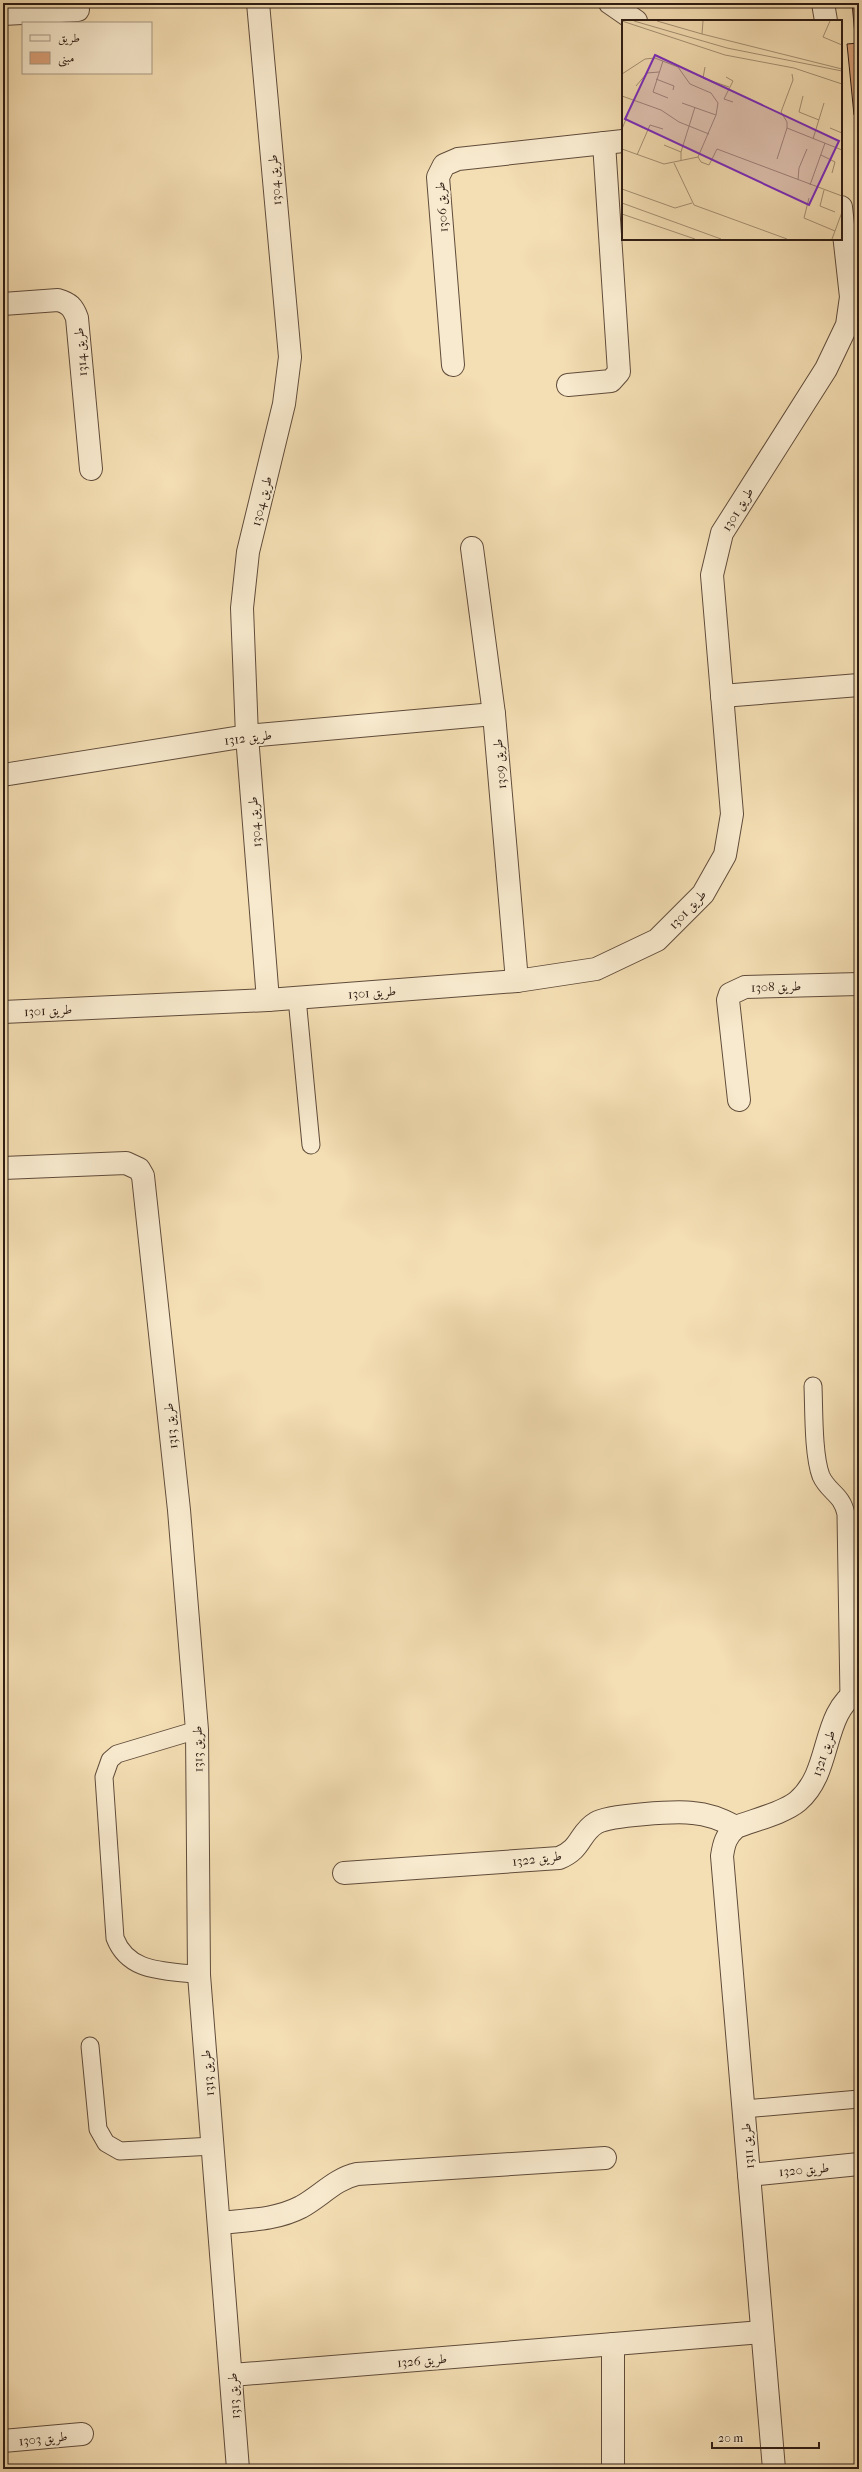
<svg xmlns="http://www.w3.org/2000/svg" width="862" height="2472" font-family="'IM FELL French Canon',Amiri,serif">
	<rect width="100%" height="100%" fill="#f4deb3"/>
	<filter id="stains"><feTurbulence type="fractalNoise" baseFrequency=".005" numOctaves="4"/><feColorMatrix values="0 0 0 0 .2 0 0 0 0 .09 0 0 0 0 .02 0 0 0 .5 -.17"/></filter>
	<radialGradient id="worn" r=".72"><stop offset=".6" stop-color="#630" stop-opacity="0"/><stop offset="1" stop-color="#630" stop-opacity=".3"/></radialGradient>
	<g fill="#dba179" stroke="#2e1c13">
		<polygon points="852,3 859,3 859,35 855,35"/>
		<polygon points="859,43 859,115 854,115 847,44"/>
	</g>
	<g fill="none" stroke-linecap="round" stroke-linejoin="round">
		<g stroke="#604c3b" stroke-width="19">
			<g id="lane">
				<polyline points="297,998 311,1145"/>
				<path d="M813 1386C814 1409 813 1455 821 1476 828 1492 842 1494 846 1514L849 1697"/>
				<path d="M197 1730 117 1754 110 1760 104 1777 115 1938C129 1974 166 1970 199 1975"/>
				<polyline points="90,2046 98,2129 106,2143 120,2151 213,2146"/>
				<polyline points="744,2109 859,2099"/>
			</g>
		</g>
		<g stroke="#604c3b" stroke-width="24">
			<g id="street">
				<polyline points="258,3 290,357 284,404 248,552 242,608 247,736 268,1000"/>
				<polyline points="610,3 636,21"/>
				<polyline points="823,3 826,21"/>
				<polyline points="3,14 78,10"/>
				<path d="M3 304 58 300C69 303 73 307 77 318L91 469"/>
				<polyline points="453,365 438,177 444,165 458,159 623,141"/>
				<polyline points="568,385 611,381 619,372 604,143"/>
				<polyline points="472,548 494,714 517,981"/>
				<polyline points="722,696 859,685"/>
				<polyline points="3,775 247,736 494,714"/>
				<polyline points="3,1012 268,1000 517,981 596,969 657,940 703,894 725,855 732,814 712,575 722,533 826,369 847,325 851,297 841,207"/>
				<polyline points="739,1100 728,1000 730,994 745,987 859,984"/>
				<polyline points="3,1168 126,1163 139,1169 143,1176 179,1510 197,1730 199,1975 238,2469"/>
				<path d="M344 1873 559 1858C582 1849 579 1833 596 1823 609 1815 676 1811 693 1813 708 1814 723 1820 736 1827"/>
				<polyline points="749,2175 859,2164"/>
				<path d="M220 2223C247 2220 276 2220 301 2207 321 2196 335 2179 357 2174L605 2158"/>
				<polyline points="232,2375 762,2332"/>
				<polyline points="3,2441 82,2434"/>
				<polyline points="613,2469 613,2344"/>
				<path d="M774 2469 722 1856C724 1843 726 1836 736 1827 754 1820 784 1813 798 1801 833 1771 820 1714 859 1690"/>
			</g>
		</g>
		<use href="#lane" stroke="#f8eace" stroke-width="17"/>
		<use href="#street" stroke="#f8eace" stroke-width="22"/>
	</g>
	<g text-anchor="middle" stroke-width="4" stroke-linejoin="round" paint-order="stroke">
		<g font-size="13" fill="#2e1c13" stroke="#f8eace">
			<text transform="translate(274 180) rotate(-95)" y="5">طريق 1304</text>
			<text transform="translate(441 207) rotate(-94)" y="5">طريق 1306</text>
			<text transform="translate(80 352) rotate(-95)" y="5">طريق 1314</text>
			<text transform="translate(261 501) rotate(-76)" y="5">طريق 1304</text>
			<text transform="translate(737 509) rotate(-59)" y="5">طريق 1301</text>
			<text transform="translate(248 737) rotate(-7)" y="5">طريق 1312</text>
			<text transform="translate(499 764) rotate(-95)" y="5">طريق 1309</text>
			<text transform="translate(254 822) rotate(-95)" y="5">طريق 1304</text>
			<text transform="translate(687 909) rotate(-47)" y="5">طريق 1301</text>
			<text transform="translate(776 986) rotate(-2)" y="5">طريق 1308</text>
			<text transform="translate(372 992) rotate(-4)" y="5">طريق 1301</text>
			<text transform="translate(48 1010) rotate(-3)" y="5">طريق 1301</text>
			<text transform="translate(170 1426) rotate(-96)" y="5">طريق 1313</text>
			<text transform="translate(197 1749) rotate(-91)" y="5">طريق 1313</text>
			<text transform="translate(823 1753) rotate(-71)" y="5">طريق 1321</text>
			<text transform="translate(537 1858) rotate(-7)" y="5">طريق 1322</text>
			<text transform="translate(207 2073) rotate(-95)" y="5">طريق 1313</text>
			<text transform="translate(747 2146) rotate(-95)" y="5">طريق 1311</text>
			<text transform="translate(804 2169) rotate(-5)" y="5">طريق 1320</text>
			<text transform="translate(422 2360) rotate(-5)" y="5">طريق 1326</text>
			<text transform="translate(233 2396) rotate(-94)" y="5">طريق 1313</text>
			<text transform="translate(43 2438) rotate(-6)" y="5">طريق 1303</text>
		</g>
	</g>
	<g transform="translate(622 20)">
		<rect width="220" height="220" fill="#f4deb3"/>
		<path fill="none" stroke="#a59073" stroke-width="1" d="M0 1 103 35 172 48 220 64M12 1 105 28 220 51M35 1 80 14 220 49M208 1 201 17 220 25M80 14 81 1M41 41 31 72 46 78M83 47 81 58 107 67M0 54 23 39 33 38 56 47 68 64 89 73 96 83 94 95 76 137 42 144 0 129M104 57 111 61 102 79 111 82M34 59 52 66 51 70M14 66 25 53 37 52M0 76 39 90 57 102 87 114M181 76 177 92 197 100M60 83 94 95M165 108 220 130M165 108V102L159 92 171 60 170 54M208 108 220 113M0 109 6 94M191 119 202 83M42 125 59 132M15 135 28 105 41 109M199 135 213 142 210 153M76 137 79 142 87 145 95 129 220 176M155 139 165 108M59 140V132L73 87M52 143 72 185 165 219M176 160 177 148 185 129M188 165 203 123M0 169 53 188 70 183M202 170 198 186 213 192M187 178 182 198 213 211M0 183 99 219M0 194 73 219M210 219 220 192"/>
		<path fill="#7b2cbf" fill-opacity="0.15" stroke="#7b2cbf" stroke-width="2" d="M33 35 217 121 187 185 3 99Z"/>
		<rect width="220" height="220" fill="none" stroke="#2e1c13" stroke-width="2"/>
	</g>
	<rect width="862" height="2472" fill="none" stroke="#f4deb3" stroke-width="16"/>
	<rect x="4" y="4" width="854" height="2464" fill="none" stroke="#2e1c13" stroke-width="2"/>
	<rect x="8" y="8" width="846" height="2456" fill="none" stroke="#2e1c13"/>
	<rect x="22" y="22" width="130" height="52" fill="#f8eace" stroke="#a79883"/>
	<rect x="30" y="35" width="20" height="6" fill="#f8eace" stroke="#a79883"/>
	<text x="58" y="42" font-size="12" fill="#2e1c13">طريق</text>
	<rect x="30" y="52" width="20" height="12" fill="#dba179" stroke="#a79883"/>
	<text x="58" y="62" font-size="12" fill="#2e1c13">مبنى</text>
	<path d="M712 2442v6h107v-6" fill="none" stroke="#2e1c13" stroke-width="2"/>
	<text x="718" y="2442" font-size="12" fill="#2e1c13" stroke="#f8eace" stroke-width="3" paint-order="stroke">20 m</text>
	<rect width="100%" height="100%" filter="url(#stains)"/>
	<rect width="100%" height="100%" fill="url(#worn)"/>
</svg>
